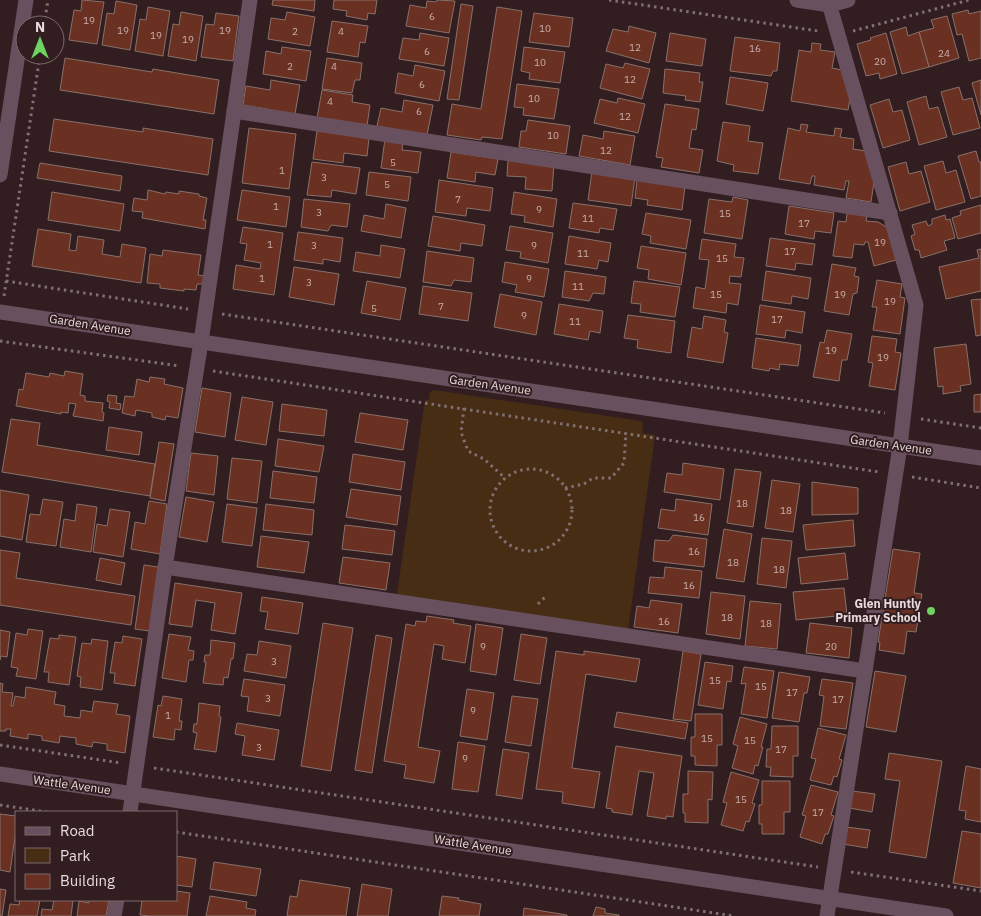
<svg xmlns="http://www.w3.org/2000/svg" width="981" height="916" font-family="'IBM Plex Sans',sans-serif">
	<rect width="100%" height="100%" fill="#321e21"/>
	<polygon fill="#482d15" points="434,390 641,421 643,425 642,433 655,435 628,630 397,594 425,400 429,400 430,392"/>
	<g fill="#6a3021" stroke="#88716a">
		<polygon points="82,0 104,2 97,44 69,40 74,10 81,11"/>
		<polygon points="273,0 315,0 314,11 272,5"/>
		<polygon points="334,0 377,0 375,14 368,13 367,20 346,16 347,11 333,9"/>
		<polygon points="437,0 455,1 449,33 406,26 410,5 426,8 427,1 436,2"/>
		<polygon points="116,1 137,5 130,50 102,45 107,13 114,14"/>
		<polygon points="461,4 473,6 459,100 447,99"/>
		<polygon points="148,7 170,11 163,56 135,51 140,19 146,20"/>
		<polygon points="497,7 522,11 502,139 482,137 481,140 447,135 452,104 481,109"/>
		<polygon points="968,10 969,14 981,11 981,58 969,61 962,34 957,35 952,14"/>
		<polygon points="181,12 203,16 196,61 168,56 173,24 179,25"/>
		<polygon points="287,12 315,17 310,46 268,39 271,18 285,20"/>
		<polygon points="216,13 239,16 233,61 201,57 206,24 214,25"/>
		<polygon points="534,13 573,18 569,47 529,42"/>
		<polygon points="947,16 959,58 929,67 919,32 934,28 931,20"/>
		<polygon points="332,21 368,26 365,43 360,42 358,57 327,52"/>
		<polygon points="629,26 656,33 649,63 606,51 613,29 628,32"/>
		<polygon points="906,27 908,36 919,32 929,67 902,74 890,32"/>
		<polygon points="420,33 449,38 444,66 399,59 403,38 419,40"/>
		<polygon points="670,33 706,39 702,66 666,61"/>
		<polygon points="886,33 897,74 880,79 879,73 866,76 857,44 871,40 870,38"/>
		<polygon points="735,37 780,43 777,71 773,71 771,76 730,71"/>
		<polygon points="812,43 821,44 820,50 835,52 832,68 842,70 851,94 848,110 791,101 799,50 811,52"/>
		<polygon points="282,47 311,51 306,81 263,74 266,51 281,54"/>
		<polygon points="524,47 565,52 560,83 529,79 530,73 521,71"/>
		<polygon points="65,58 152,72 153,69 219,80 214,114 60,90"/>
		<polygon points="327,58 362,63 360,80 355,80 352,93 322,89"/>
		<polygon points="625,63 650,69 642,99 600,88 606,64 623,68"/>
		<polygon points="415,65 445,71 439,101 395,93 398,73 413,76"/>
		<polygon points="665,69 700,73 699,82 703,82 700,102 685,100 686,96 663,93"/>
		<polygon points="730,77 768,83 763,111 726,104"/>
		<polygon points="271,80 300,85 295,114 243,105 246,86 270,90"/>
		<polygon points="981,80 981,115 972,83"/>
		<polygon points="517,84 559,89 554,119 523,115 524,108 514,107"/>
		<polygon points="959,87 963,100 972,98 980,128 953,135 941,92"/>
		<polygon points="322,90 353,95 352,102 370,105 367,126 317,118"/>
		<polygon points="926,96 929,109 938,107 947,137 919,145 907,102"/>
		<polygon points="618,98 645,104 638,133 594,123 600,99 617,103"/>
		<polygon points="889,99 893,112 902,110 910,140 883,148 870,105"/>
		<polygon points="404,100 433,105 427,135 377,126 381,108 402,112"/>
		<polygon points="665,104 699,109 696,130 692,129 689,148 703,150 699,173 661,167 663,158 656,157"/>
		<polygon points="54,119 143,132 143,128 213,139 208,175 49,151"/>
		<polygon points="528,120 570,126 566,154 519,147 521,131 526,131"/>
		<polygon points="723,122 750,126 748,141 763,143 758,174 733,171 734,165 717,161"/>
		<polygon points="801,124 808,125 806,132 834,136 835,128 842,129 840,137 854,139 853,149 866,151 874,182 871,202 846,198 849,181 846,181 844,190 814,185 815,176 812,176 810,184 779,179 788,128 800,131"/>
		<polygon points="249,128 296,134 289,189 242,183"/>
		<polygon points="317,131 369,138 367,156 344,153 343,163 313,159"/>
		<polygon points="604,131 635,136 630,165 579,156 583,135 603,139"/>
		<polygon points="385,139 403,142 402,150 421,152 418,173 381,168"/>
		<polygon points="976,151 979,162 981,162 981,196 971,199 958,156"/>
		<polygon points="451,152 498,159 495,175 476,172 475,182 447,178"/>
		<polygon points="508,160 554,164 552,191 525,189 526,177 507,176"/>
		<polygon points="943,161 946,173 956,170 965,202 936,210 924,166"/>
		<polygon points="312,162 360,168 356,194 332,190 331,197 307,195"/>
		<polygon points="906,162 909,174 921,171 930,202 900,211 888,167"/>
		<polygon points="40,163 122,176 120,191 37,178"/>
		<polygon points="592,171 635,177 631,206 588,200"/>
		<polygon points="369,172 411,177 408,201 366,195"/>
		<polygon points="439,180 493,188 490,211 467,208 466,216 435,212"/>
		<polygon points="637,180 685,186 682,210 647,205 648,200 635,198"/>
		<polygon points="148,190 165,194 166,192 179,194 179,191 199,194 199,196 207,198 203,220 206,220 205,229 142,218 143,212 132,211 134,198 147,200"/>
		<polygon points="242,190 290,197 286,227 237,220"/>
		<polygon points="52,192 124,204 120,231 48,220"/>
		<polygon points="514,192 557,199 553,227 524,222 525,216 511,214"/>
		<polygon points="733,197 748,200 742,239 704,233 709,199 732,202"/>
		<polygon points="304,199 350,204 347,227 331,225 328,231 301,227"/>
		<polygon points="573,203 617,209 613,230 600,228 599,233 569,228"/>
		<polygon points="386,204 406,208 401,238 361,231 364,215 384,219"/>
		<polygon points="981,205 981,233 958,239 952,218 961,215 960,211"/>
		<polygon points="789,206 834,213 831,233 815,231 814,239 785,234"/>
		<polygon points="646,213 691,220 686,249 650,243 651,236 642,234"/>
		<polygon points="847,213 867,216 866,221 878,222 888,228 896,260 874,266 868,242 865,242 864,245 854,244 852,258 833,256 838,221 846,222"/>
		<polygon points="945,215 946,220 950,219 955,238 944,241 947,250 921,258 919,250 915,250 911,236 915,234 912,225 926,221 928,226 932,224 932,219"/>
		<polygon points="433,216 485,225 482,246 461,243 460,251 428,246"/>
		<polygon points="510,226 553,233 548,263 520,258 521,252 506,250"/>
		<polygon points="243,227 283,233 274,295 233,289 236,265 260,269 261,263 244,260 247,244 240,243"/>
		<polygon points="38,229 71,234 69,250 76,251 78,236 104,240 102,254 120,257 122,244 146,248 141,283 32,266"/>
		<polygon points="298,232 343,238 340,262 323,259 323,264 294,260"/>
		<polygon points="569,236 611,243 608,262 599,260 597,269 565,264"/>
		<polygon points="770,238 815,244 812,265 796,263 795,270 766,266"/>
		<polygon points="702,239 736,244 734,257 744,258 741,277 730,276 729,283 741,284 738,305 727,303 726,313 693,308 696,287 705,289 709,260 699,259"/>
		<polygon points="381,245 405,249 400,278 353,271 356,252 380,256"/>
		<polygon points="641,246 686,253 681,285 648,279 649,270 637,268"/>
		<polygon points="981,249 981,291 946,299 939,267 979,258 977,250"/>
		<polygon points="163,250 201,255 198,275 204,276 203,284 197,284 196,290 184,289 184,291 160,288 160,284 147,283 150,254 162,256"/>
		<polygon points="427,251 474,258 471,282 454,280 451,286 423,282"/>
		<polygon points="505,262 549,269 544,297 515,292 517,285 502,282"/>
		<polygon points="832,264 856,268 854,276 859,277 857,293 853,294 849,315 824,311"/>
		<polygon points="294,267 339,274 334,305 289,297"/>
		<polygon points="565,271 606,277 604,294 593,293 589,301 562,297"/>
		<polygon points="766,271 811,278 808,299 792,296 791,304 762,300"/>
		<polygon points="877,280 902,284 900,297 905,298 900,334 873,330 877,307 872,307"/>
		<polygon points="367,281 406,288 400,320 361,313"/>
		<polygon points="634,281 680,287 675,317 640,312 641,304 631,303"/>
		<polygon points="423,286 472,293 468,321 419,314"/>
		<polygon points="500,294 542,302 536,335 494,327"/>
		<polygon points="981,299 981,335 976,336 971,300"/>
		<polygon points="559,304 603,311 600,333 590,331 588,340 554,334"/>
		<polygon points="760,305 805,312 802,333 786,330 785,338 756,334"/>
		<polygon points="628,315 675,321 671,353 637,348 638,340 624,338"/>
		<polygon points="704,316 726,320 724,332 728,333 723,363 687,357 692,327 702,329"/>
		<polygon points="827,330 852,334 847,360 842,360 839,381 813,377 820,342 824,343"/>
		<polygon points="872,336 897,339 895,352 901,353 895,390 869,386 873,363 868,362"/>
		<polygon points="756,338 801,345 798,366 780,364 779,370 770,368 769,371 752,368"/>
		<polygon points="966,344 971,384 960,386 961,391 943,394 943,386 938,387 934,348"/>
		<polygon points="65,371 83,374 80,395 85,396 85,401 103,403 102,412 104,413 103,421 73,416 76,404 69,403 68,413 61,412 61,414 16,406 19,389 23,390 26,373 49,377 50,373 64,376"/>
		<polygon points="150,377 165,379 164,384 183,388 178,418 166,416 165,420 152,417 152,413 136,410 135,416 122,413 125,396 134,397 137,379 149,382"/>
		<polygon points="202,388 231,393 225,437 195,432"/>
		<polygon points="981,394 981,412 974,412 974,395"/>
		<polygon points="108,395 117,396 116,403 121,404 120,410 109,408 110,402 107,401"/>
		<polygon points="242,397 273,402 266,445 235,440"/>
		<polygon points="282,404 327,410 324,436 279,431"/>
		<polygon points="360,413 408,420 403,450 355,442"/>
		<polygon points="11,419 40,423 37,445 155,464 150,496 2,472"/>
		<polygon points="109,427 142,432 139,455 106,450"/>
		<polygon points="278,439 324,446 319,472 275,466"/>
		<polygon points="159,442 174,444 165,501 150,498"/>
		<polygon points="191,453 218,456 214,495 186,491"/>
		<polygon points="353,454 405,462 401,490 349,482"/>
		<polygon points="232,458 262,461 257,503 227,499"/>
		<polygon points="683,463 724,469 720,500 664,492 667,473 682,475"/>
		<polygon points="735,469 761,472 753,527 727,523"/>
		<polygon points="273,471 317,477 314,503 270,498"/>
		<polygon points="772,480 800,484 793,532 765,528"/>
		<polygon points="812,482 858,488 858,514 812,515"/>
		<polygon points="351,489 401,496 397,525 346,517"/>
		<polygon points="0,490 29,495 22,540 0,536"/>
		<polygon points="186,497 214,502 207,542 179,537"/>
		<polygon points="43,499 63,502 56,546 26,542 30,514 40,515"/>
		<polygon points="676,499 712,504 708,535 658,528 661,509 675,511"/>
		<polygon points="149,501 167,504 160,554 131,549 135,522 145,524"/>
		<polygon points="77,504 97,507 91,552 60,547 64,519 75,521"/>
		<polygon points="227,504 257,508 252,546 222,542"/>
		<polygon points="266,504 314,510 312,535 263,530"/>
		<polygon points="110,509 130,512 123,557 93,552 97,524 107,526"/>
		<polygon points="853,520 855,546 806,550 803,525"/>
		<polygon points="345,525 395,531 392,555 342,549"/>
		<polygon points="724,529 752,534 744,582 716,578"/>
		<polygon points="673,535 707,539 704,567 653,561 655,540 669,541"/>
		<polygon points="261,536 309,542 304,573 257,567"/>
		<polygon points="762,538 792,541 786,588 757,584"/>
		<polygon points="893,549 920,553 914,593 922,594 916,632 907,631 904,654 879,650 880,642 878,642"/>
		<polygon points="0,550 20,553 16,578 135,596 131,625 0,605"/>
		<polygon points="845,553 848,579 801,584 798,558"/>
		<polygon points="343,557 390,563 386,590 339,583"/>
		<polygon points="100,558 125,563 121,585 96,580"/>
		<polygon points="144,565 158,567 150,631 135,629"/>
		<polygon points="665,567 702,571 699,598 648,593 650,577 664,578"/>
		<polygon points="175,583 242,593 235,634 211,630 215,603 196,600 192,627 169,624"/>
		<polygon points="844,588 847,615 796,620 793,592"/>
		<polygon points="711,592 745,596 740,639 706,634"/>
		<polygon points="262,597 303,603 298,634 265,629 268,612 260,611"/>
		<polygon points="651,600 682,604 678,633 634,627 637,606 649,608"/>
		<polygon points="750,601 781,604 777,649 745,646"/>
		<polygon points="427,616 454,620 453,623 471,626 465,663 442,659 444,646 434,644 418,747 440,751 434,783 404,778 406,765 384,761 406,624 415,626 416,621 426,622"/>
		<polygon points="323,623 353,628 331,771 301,766"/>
		<polygon points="810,623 852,628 849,658 806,653"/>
		<polygon points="476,624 503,628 496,675 470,671"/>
		<polygon points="28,629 43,631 36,679 16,676 18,668 11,667 16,633 27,635"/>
		<polygon points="0,630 10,632 7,657 1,656 0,660"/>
		<polygon points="169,634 191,637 188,650 194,651 193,660 189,660 186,682 162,678"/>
		<polygon points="521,634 547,638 540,684 514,680"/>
		<polygon points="59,635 76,637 69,685 48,682 49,672 44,672 50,638 59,639"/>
		<polygon points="376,635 392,638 372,773 355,770"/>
		<polygon points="123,636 142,639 135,686 114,683 115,673 110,673 115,642 122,643"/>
		<polygon points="92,639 108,641 102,690 80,687 81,677 77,676 82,643 91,644"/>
		<polygon points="211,640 235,643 233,659 231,659 228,678 224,677 223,685 203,683 206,662 204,662 205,655 210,655"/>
		<polygon points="259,641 291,646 286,678 244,671 247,654 257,655"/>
		<polygon points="556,651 584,655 584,651 640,659 636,682 586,674 572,768 600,772 594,808 562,803 563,792 536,789"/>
		<polygon points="683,651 701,654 691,721 673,719"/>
		<polygon points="705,662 733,666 731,682 727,681 723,709 698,705"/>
		<polygon points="744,667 774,671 767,718 741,714 746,683 741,684"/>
		<polygon points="875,671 906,676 896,732 866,727"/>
		<polygon points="779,672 810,677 807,693 804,693 799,722 772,718"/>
		<polygon points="244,679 285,685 280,716 247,711 249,697 241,696"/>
		<polygon points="822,679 853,683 846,729 820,726 824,696 819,695"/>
		<polygon points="0,683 3,684 2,692 13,693 11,706 13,706 15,696 25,698 26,687 56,692 54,704 65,706 64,716 80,718 81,710 92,712 94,701 118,704 116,714 130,716 125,753 107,750 107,744 93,742 92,747 76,744 76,738 60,736 59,743 42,740 42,736 28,734 28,739 10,736 11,729 6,729 6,731 0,731"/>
		<polygon points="467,689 494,693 487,740 460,736"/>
		<polygon points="163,696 182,699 179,721 182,721 181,730 175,729 174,740 153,737 158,705 161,706"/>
		<polygon points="512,696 538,699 531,746 505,742"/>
		<polygon points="199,703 220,706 219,716 221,717 216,752 194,749 197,733 193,732 194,724 197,724"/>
		<polygon points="617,712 688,723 685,739 614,727"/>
		<polygon points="695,714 722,714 722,745 717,745 717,766 695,765 695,756 691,756 691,737 695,737"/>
		<polygon points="740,717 767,724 761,747 763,747 758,766 755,765 753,774 732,768 738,746 733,744"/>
		<polygon points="237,723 279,730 274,760 242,755 245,736 235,734"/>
		<polygon points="772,726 798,726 798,756 793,756 793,777 770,776 771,767 766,767 767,749 771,749"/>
		<polygon points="818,728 846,735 839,759 842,760 837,777 834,776 831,785 810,780 816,759 811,758"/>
		<polygon points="458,742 485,746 478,792 452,789"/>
		<polygon points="616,746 682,756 673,817 666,816 666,819 647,816 654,773 639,771 632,815 612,812 612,809 606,808"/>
		<polygon points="503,749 529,753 522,799 496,795"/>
		<polygon points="889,753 942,761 926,858 889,852 900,781 885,779"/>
		<polygon points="966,766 981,769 981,822 965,819 966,811 959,810"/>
		<polygon points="688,771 713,772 712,800 708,799 708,823 685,822 685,813 683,813 683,794 688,794"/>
		<polygon points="731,772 759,780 752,803 755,804 749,822 746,821 743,831 721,825 727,803 723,802"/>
		<polygon points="762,781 790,781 790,812 784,812 784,834 762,834 762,824 759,824 759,805 762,805"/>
		<polygon points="811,785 838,792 831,815 834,816 828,834 825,834 822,844 800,837 806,816 802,815"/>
		<polygon points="852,791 875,794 872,812 849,808"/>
		<polygon points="0,814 16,816 16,830 10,872 0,870"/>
		<polygon points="846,827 870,830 867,848 843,844"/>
		<polygon points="962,831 981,834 981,888 953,883"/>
		<polygon points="176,856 196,859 192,887 176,885"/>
		<polygon points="214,862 261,869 256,896 210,889"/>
		<polygon points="300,880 350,888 346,916 287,916 290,896 297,897"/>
		<polygon points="362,884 392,889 388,916 357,916"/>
		<polygon points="0,889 6,890 2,916 0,916"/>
		<polygon points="176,891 190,893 187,916 150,916 140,915 142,900 176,900"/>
		<polygon points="210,896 247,902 246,908 256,910 255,916 206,916"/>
		<polygon points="442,896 459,898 458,900 481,904 479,916 439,916"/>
		<polygon points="20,900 40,900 37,916 8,916 10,904 19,905"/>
		<polygon points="54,900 73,900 71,916 41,916 42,909 52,910"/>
		<polygon points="89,900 109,900 106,916 77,916 79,901 89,903"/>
		<polygon points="596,907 605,909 605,913 619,915 619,916 593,916"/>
		<polygon points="524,908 567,915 567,916 523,916"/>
	</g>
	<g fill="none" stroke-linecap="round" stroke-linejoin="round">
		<g stroke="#817072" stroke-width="3" stroke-dasharray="2.5 4" stroke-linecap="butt">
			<polyline points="609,0 818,31"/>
			<polyline points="44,25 48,0"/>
			<polyline points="853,31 969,0"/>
			<polyline points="6,281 188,309"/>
			<polyline points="4,296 40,55"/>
			<polyline points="222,314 885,413"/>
			<polyline points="0,341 180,366"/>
			<polyline points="213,371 879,472"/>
			<polyline points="464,408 461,432 468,451 484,459 505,478"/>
			<polyline points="921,419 981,428"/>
			<circle cx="531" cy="510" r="41"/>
			<polyline points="912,477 981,488"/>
			<polyline points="565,488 584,484 593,478 611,478 624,463 626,433"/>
			<polyline points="538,604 546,596"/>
			<polyline points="0,745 121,763"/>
			<polyline points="154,768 818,867"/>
			<polyline points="0,805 47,812"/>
			<polyline points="176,832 734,916"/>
			<polyline points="851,872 981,891"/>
		</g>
		<g stroke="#69505f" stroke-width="15">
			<polyline points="250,0 201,342 165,567 865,671"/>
			<polyline points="797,0 830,5 848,0"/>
			<polyline points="234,111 890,213"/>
			<polyline points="0,175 26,0"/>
			<polyline points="0,312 981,458"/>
			<polyline points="0,774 946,916"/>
			<polyline points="130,812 165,567"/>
			<polyline points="114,916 117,900"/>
			<polyline points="827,916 900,446 916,305 828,0"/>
		</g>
	</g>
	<circle fill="#6ed360" stroke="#321e21" stroke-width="2" cx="931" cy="611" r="5"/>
	<g text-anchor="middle" stroke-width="4" stroke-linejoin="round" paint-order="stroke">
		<g font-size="10" fill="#c8b0ac">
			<text x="432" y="20">6</text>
			<text x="89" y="24">19</text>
			<text x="545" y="32">10</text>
			<text x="123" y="34">19</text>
			<text x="225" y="34">19</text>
			<text x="295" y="35">2</text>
			<text x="341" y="35">4</text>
			<text x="156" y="39">19</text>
			<text x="188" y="43">19</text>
			<text x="635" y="51">12</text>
			<text x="755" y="52">16</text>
			<text x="427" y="55">6</text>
			<text x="944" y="57">24</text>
			<text x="880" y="65">20</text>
			<text x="540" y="66">10</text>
			<text x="290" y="70">2</text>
			<text x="334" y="70">4</text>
			<text x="630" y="83">12</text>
			<text x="422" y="88">6</text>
			<text x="534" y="102">10</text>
			<text x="330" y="105">4</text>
			<text x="419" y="115">6</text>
			<text x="625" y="120">12</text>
			<text x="553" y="139">10</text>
			<text x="606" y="154">12</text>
			<text x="393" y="166">5</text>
			<text x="282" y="174">1</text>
			<text x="324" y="181">3</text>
			<text x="387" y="188">5</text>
			<text x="458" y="203">7</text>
			<text x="276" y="210">1</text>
			<text x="539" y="213">9</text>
			<text x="319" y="216">3</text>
			<text x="725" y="217">15</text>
			<text x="588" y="222">11</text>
			<text x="804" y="227">17</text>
			<text x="880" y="246">19</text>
			<text x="270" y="248">1</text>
			<text x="314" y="249">3</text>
			<text x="534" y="249">9</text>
			<text x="790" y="255">17</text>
			<text x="583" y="257">11</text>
			<text x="722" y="262">15</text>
			<text x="262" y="282">1</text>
			<text x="529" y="282">9</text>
			<text x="309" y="286">3</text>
			<text x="578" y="290">11</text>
			<text x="716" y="298">15</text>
			<text x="840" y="298">19</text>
			<text x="890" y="305">19</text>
			<text x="441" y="310">7</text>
			<text x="374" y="312">5</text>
			<text x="524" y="319">9</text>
			<text x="777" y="323">17</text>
			<text x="575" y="325">11</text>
			<text x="831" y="354">19</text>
			<text x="883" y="361">19</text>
			<text x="742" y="507">18</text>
			<text x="786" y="514">18</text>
			<text x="699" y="521">16</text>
			<text x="694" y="555">16</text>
			<text x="733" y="566">18</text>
			<text x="779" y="573">18</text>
			<text x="689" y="589">16</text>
			<text x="727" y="621">18</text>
			<text x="664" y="625">16</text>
			<text x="766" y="627">18</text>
			<text x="483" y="650">9</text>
			<text x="831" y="650">20</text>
			<text x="274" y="665">3</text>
			<text x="715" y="684">15</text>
			<text x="761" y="690">15</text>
			<text x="792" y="696">17</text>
			<text x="268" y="702">3</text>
			<text x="838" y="703">17</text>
			<text x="473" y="714">9</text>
			<text x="168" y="719">1</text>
			<text x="707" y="742">15</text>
			<text x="750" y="744">15</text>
			<text x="259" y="751">3</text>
			<text x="781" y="753">17</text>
			<text x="465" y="762">9</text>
			<text x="741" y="803">15</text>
			<text x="818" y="816">17</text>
		</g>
		<g font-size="12" fill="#e8dadb" stroke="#321e21">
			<text transform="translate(90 325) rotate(9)" y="4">Garden Avenue</text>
			<text transform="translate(490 385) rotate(8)" y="4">Garden Avenue</text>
			<text transform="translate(891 445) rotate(8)" y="4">Garden Avenue</text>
			<text transform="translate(72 785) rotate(8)" y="4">Wattle Avenue</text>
			<text transform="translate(473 845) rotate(9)" y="4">Wattle Avenue</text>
		</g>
		<g font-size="12" font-weight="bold" fill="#e8dadb" stroke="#321e21" text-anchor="end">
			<text x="921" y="608">Glen Huntly<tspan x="921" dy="14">Primary School</tspan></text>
		</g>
	</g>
	<rect x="15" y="811" width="162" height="90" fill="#321e21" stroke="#7b696b"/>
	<rect x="25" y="827" width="25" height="8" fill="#69505f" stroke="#7b696b"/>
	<text x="60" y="836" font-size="15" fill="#e8dadb">Road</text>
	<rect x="25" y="848" width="25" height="15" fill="#482d15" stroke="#7b696b"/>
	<text x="60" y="861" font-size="15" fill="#e8dadb">Park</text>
	<rect x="25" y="874" width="25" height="15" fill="#6a3021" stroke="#7b696b"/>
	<text x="60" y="886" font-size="15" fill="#e8dadb">Building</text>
	<g transform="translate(40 40)"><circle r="24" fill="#321e21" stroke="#7b696b"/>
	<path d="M0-4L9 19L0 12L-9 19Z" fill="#6ed360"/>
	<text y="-8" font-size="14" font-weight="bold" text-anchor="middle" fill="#e8dadb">N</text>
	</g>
</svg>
